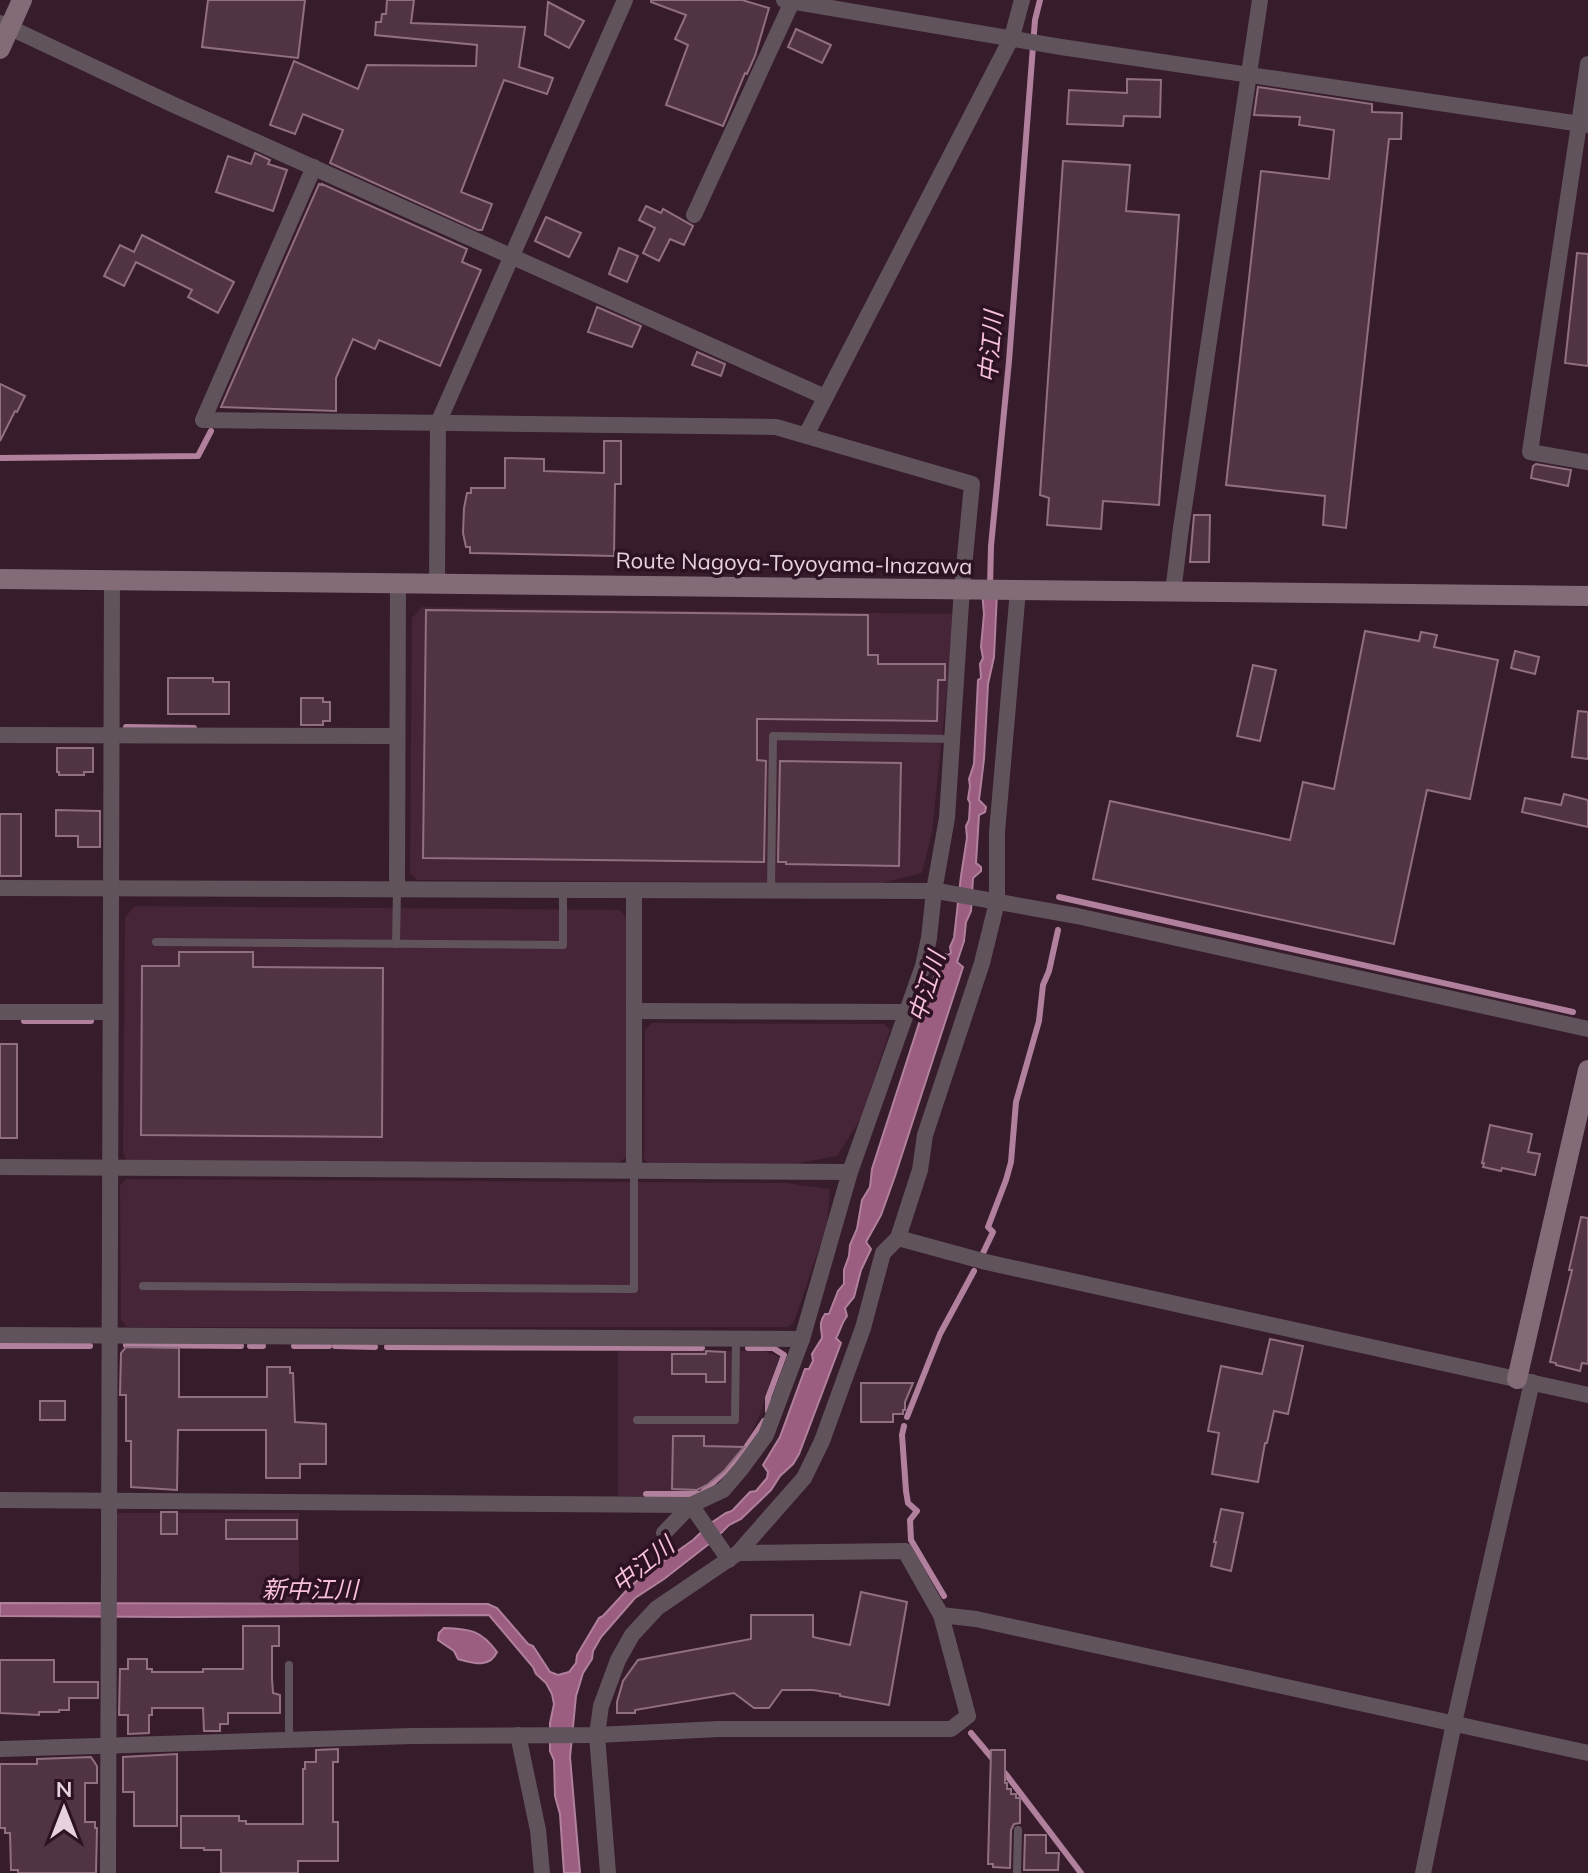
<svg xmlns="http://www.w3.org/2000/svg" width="1588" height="1873" font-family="Mulish,'Noto Sans JP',sans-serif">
	<rect width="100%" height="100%" fill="#371c2b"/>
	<g fill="#452537">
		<polygon points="422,607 955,614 932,832 922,873 882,883 417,880 410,873 412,618"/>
		<polygon points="135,906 620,910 628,921 626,1157 617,1165 127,1161 123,1153 125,917"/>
		<polygon points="652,1023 884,1024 890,1030 861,1118 837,1156 779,1167 651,1164 644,1160 645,1030"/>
		<polygon points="126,1179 787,1183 830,1189 827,1225 794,1322 788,1327 127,1327 121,1320 120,1185"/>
		<polygon points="618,1351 765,1351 779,1357 761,1412 745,1447 725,1472 701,1493 645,1492 644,1496 618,1496"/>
		<polygon points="118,1513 299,1513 299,1602 115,1602 115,1516"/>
	</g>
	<g fill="#9b5d80" stroke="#b1809c" stroke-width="2">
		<path d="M982 591 997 592 994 657 988 684 984 759 979 800 986 807 985 812 979 815 976 863 981 867V871L973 878 971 911 966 922 964 941 957 962 963 967 895 1176 881 1215 866 1242 871 1249 861 1270 854 1297 845 1308 847 1316C840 1325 841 1330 836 1338L841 1343 799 1454 793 1464 780 1476 771 1490 741 1519 729 1525 714 1540 664 1579 635 1598 601 1637 593 1651 592 1659 583 1673 576 1696 570 1757 580 1873H564L560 1814 555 1796 554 1760 550 1751V1723L554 1704 552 1694 546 1683 536 1674 533 1667 489 1615 177 1617 0 1616V1603L488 1604 497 1608 528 1644 533 1646 550 1672 558 1675 569 1672 576 1663 577 1655 599 1618 603 1616 627 1590 641 1577 693 1540 711 1523 726 1513 732 1511 750 1492 756 1491 767 1478 768 1472 763 1465 780 1437 805 1369H809L813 1361 812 1354 822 1338C822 1328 818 1324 825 1314H829L838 1291 844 1284V1270L849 1256 850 1245 857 1229 862 1200 870 1187 872 1169 935 974 942 966 943 954 948 955 951 953 950 947 954 938 961 876 967 838 966 826 969 820 970 803 968 799 970 786 969 779 974 764 978 680 981 678 980 664 983 658 981 647 984 614Z"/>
		<path d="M444 1628C470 1629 481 1630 497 1652 489 1669 473 1663 458 1659L454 1651 438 1640 439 1633Z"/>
	</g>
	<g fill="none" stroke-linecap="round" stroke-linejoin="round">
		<g stroke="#b1809c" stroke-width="6">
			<polyline points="0,458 198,456 211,431"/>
			<polyline points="990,587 991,546 1009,361 1035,20 1040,0"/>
			<polyline points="126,727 194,728"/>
			<polyline points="1059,897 1573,1012"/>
			<polyline points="24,1021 91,1021"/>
			<polyline points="983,1253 993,1232 988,1227 1006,1180 1011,1162 1016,1102 1039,1021 1043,985 1049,971 1058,930"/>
			<polyline points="126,1345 241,1346"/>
			<polyline points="0,1346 90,1346"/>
			<polyline points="250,1346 263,1346"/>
			<polyline points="294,1346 329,1346"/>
			<polyline points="335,1346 375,1347"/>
			<polyline points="387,1347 702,1348"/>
			<polyline points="748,1348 773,1348 784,1355 768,1398 768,1411"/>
			<polyline points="907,1417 940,1334 974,1271"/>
			<polyline points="904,1426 902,1435 906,1491 908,1503 917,1511 910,1520 911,1540 944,1596"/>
			<polyline points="646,1494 701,1494 739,1458 764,1421"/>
			<polyline points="971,1733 1008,1777 1081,1873"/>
		</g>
	</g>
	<g fill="#513444" stroke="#906f80" stroke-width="2">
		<polygon points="208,0 305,0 298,58 202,47"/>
		<polygon points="387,0 414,0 411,23 525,27 519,67 553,78 547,94 504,80 461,192 492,204 482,230 478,230 330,163 343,130 303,114 295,134 270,125 294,61 358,89 367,65 476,66 477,45 375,35 376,22 381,22 382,14 386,14"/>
		<polygon points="651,0 742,0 769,8 755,56 747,74 745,73 723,126 666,105 688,45 675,39 686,15 651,2"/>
		<polygon points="548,2 584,21 569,48 545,35"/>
		<polygon points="796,29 831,45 822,63 788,47"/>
		<polygon points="1127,79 1161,80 1160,117 1124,116 1123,126 1067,124 1069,90 1127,93"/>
		<polygon points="1258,87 1372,104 1372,112 1402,113 1401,139 1389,139 1346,528 1323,525 1325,496 1226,485 1261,171 1329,179 1334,130 1299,125 1300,117 1254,115"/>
		<polygon points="255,153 270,160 268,164 287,170 273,211 216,192 228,156 251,164"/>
		<polygon points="1063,161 1130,165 1126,211 1179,215 1159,505 1103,501 1101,529 1047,525 1049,498 1040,495"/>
		<polygon points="319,184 322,185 322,184 467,249 462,262 481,270 440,366 379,340 375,349 353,339 336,378 336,411 221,407"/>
		<polygon points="646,206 661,213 663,209 693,226 684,245 670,239 659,261 643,253 655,228 639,220"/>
		<polygon points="546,217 581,233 569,257 535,241"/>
		<polygon points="142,235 234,282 218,313 188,297 192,290 136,262 124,286 104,276 120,245 134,252"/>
		<polygon points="619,248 638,256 627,282 609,274"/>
		<polygon points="1577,253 1588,254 1588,366 1565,363"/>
		<polygon points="597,307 641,326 632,347 588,332"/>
		<polygon points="697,352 725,364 721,376 692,365"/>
		<polygon points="0,384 25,396 17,412 15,411 0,441"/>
		<polygon points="604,441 621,441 621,484 615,484 614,556 470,553 470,547 466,547 463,533 464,508 467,493 471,493 471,488 505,488 505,458 544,459 544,471 604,473"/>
		<polygon points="1536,464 1571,470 1568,486 1531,478 1533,466"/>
		<polygon points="1194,515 1210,515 1209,562 1190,562"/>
		<polygon points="426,610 868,615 868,655 878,655 878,664 945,664 945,680 938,680 937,721 757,719 757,760 766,761 764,862 423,858"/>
		<polygon points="1365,631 1419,641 1421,632 1437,635 1434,647 1498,660 1470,799 1427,790 1394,944 1093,879 1110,801 1290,840 1303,782 1334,789"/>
		<polygon points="1515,651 1539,657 1535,674 1511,668"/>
		<polygon points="1253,665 1276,670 1260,741 1237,736"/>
		<polygon points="168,678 213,678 213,682 229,682 229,714 168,714"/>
		<polygon points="301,698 323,698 323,702 330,702 330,721 323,721 323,725 301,725"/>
		<polygon points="1578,711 1588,712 1588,759 1572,757"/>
		<polygon points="57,748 93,748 93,772 84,772 84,775 59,775 59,772 57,772"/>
		<polygon points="780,761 901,763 899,866 786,864 786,862 778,862"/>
		<polygon points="1564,794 1588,800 1588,827 1522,812 1525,798 1561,805"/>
		<polygon points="56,810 100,811 100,847 78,847 78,836 56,836"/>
		<rect x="0" y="814" width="21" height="62"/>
		<polygon points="179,952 253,952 253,967 383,968 382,1137 141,1135 142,966 179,966"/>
		<rect x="0" y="1044" width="17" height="94"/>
		<polygon points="1490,1125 1532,1134 1528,1152 1540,1154 1535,1175 1502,1168 1501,1171 1483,1167 1484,1163 1482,1163"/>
		<polygon points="1581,1217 1588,1218 1588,1364 1582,1363 1580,1371 1556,1365 1556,1363 1550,1362 1572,1270 1569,1270"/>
		<polygon points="1270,1339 1303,1346 1288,1414 1274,1411 1267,1443 1265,1443 1258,1482 1212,1474 1219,1433 1208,1431 1221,1366 1262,1374"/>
		<polygon points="126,1347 179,1348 179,1397 267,1397 267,1367 290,1367 290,1373 293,1373 295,1422 326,1424 326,1464 300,1464 300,1478 266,1478 266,1430 178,1430 177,1490 131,1487 131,1441 126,1441 126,1395 120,1395 121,1353"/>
		<polygon points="706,1351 725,1352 725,1382 706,1382 706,1374 672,1374 672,1354 706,1354"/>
		<polygon points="861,1383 913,1383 905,1402 905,1410 903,1410 903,1414 893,1414 893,1422 861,1422"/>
		<rect x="40" y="1401" width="25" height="19"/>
		<polygon points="673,1436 704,1436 704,1446 744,1447 724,1471 707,1485 697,1490 672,1489"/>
		<polygon points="1221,1509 1243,1513 1231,1571 1211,1566 1216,1542 1214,1542"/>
		<rect x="161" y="1512" width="16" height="22"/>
		<rect x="226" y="1520" width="71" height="19"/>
		<polygon points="861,1592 907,1602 889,1705 840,1696 840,1694 813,1690 782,1690 769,1708 754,1708 734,1693 635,1710 635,1713 617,1713 617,1702 623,1681 638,1660 751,1639 751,1615 813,1615 813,1637 850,1645"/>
		<polygon points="243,1626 279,1626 279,1646 272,1646 272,1679 273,1693 280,1695 280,1713 228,1713 228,1724 220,1724 220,1731 204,1731 203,1708 152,1708 152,1715 149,1715 149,1733 128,1734 128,1715 119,1715 120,1669 128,1669 128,1659 147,1659 147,1669 152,1669 152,1672 203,1672 203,1669 243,1669"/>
		<polygon points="0,1660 54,1660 54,1682 98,1682 98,1698 69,1698 69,1710 59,1710 59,1712 39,1712 39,1715 0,1713"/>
		<polygon points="338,1749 338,1762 333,1762 333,1822 338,1822 338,1861 298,1861 298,1873 221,1873 221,1850 204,1850 204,1848 181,1848 181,1816 239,1816 239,1821 246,1821 246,1824 303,1824 303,1769 305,1769 305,1762 316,1762 316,1750"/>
		<polygon points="991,1750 1005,1750 1005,1783 1007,1783 1007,1789 1011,1789 1011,1794 1016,1794 1016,1798 1020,1798 1020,1823 1014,1824 1011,1830 1010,1868 993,1867 993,1864 988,1864"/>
		<polygon points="177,1754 177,1826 134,1826 134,1792 123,1792 123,1757"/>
		<polygon points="91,1757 97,1766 97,1783 85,1783 85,1822 95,1822 95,1828 97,1828 96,1873 18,1873 18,1870 11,1870 10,1833 5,1833 5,1828 0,1828 0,1764 37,1764 37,1759"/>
		<polygon points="1025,1835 1046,1835 1046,1853 1059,1853 1058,1870 1024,1870"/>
	</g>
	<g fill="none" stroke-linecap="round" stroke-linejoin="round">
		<g stroke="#61535b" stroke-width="8">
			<polyline points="771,890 773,736 952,739"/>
			<polyline points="156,942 563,945 563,890"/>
			<polyline points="396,944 397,889"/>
			<polyline points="143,1286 634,1289 634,1171"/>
			<polyline points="637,1420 735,1420 736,1339"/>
			<polyline points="289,1665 289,1740"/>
			<polyline points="1017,1873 1018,1830"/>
		</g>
		<g stroke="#61535b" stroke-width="16">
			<polyline points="784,0 1061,47 1588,125"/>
			<polyline points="0,23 174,105 825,397"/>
			<polyline points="1588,64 1530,452 1588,462"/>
			<polyline points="314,167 203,420 776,427 972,484 962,588 947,818 934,891 929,938 923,966 850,1172"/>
			<polyline points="694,215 792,2"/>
			<polyline points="806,435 1012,37 1022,0"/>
			<polyline points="437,583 438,423 625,0"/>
			<polyline points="1173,592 1181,528 1260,0"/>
			<polyline points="0,735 397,736"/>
			<polyline points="0,888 937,891 1077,916 1588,1029"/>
			<polyline points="397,889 398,584"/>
			<polyline points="634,890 634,1171"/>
			<polyline points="634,1011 907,1012"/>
			<polyline points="0,1012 110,1012"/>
			<polyline points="0,1167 850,1172 802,1339 766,1435 741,1469 723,1490 691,1505 0,1500"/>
			<polyline points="898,1238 920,1170 925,1135 982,963 997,902 997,832 1018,590"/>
			<polyline points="0,1335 802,1339"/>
			<polyline points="664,1533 691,1505 729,1560"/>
			<polyline points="941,1615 976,1619 1588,1753"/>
			<polyline points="518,1735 538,1830 542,1873"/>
			<polyline points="0,1749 412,1736 597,1735 719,1729 951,1729 968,1716 941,1615 905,1551 738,1553"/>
			<polyline points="108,1873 112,580"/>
			<polyline points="608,1873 597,1735 601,1706 618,1660 632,1635 657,1608 738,1553 804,1478 822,1441 863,1328 883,1253 898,1238 986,1262 1588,1395"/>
			<polyline points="1423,1873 1454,1723 1532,1382"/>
		</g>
		<g stroke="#836c78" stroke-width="20">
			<polyline points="0,49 22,0"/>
			<polyline points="0,579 1588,596"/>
			<polyline points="1517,1379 1588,1070"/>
		</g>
	</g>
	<g text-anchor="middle" stroke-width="7" stroke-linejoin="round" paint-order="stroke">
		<g font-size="22" fill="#e5d2dc" stroke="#2c1222">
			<text transform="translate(794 563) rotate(1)" y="8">Route Nagoya-Toyoyama-Inazawa</text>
		</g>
		<g font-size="24" font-style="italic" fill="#f6bfdc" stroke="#2c1222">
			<text transform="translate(991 347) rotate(-85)" y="8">中江川</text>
			<text transform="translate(927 987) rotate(-73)" y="8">中江川</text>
			<text transform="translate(643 1565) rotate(-39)" y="8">中江川</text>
			<text x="310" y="1598">新中江川</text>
		</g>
	</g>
	<g transform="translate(64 1809)" stroke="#2c1222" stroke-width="6" paint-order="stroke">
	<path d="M0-6L14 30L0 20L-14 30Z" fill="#e5d2dc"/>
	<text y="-12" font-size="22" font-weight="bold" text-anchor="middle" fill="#e5d2dc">N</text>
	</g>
</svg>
